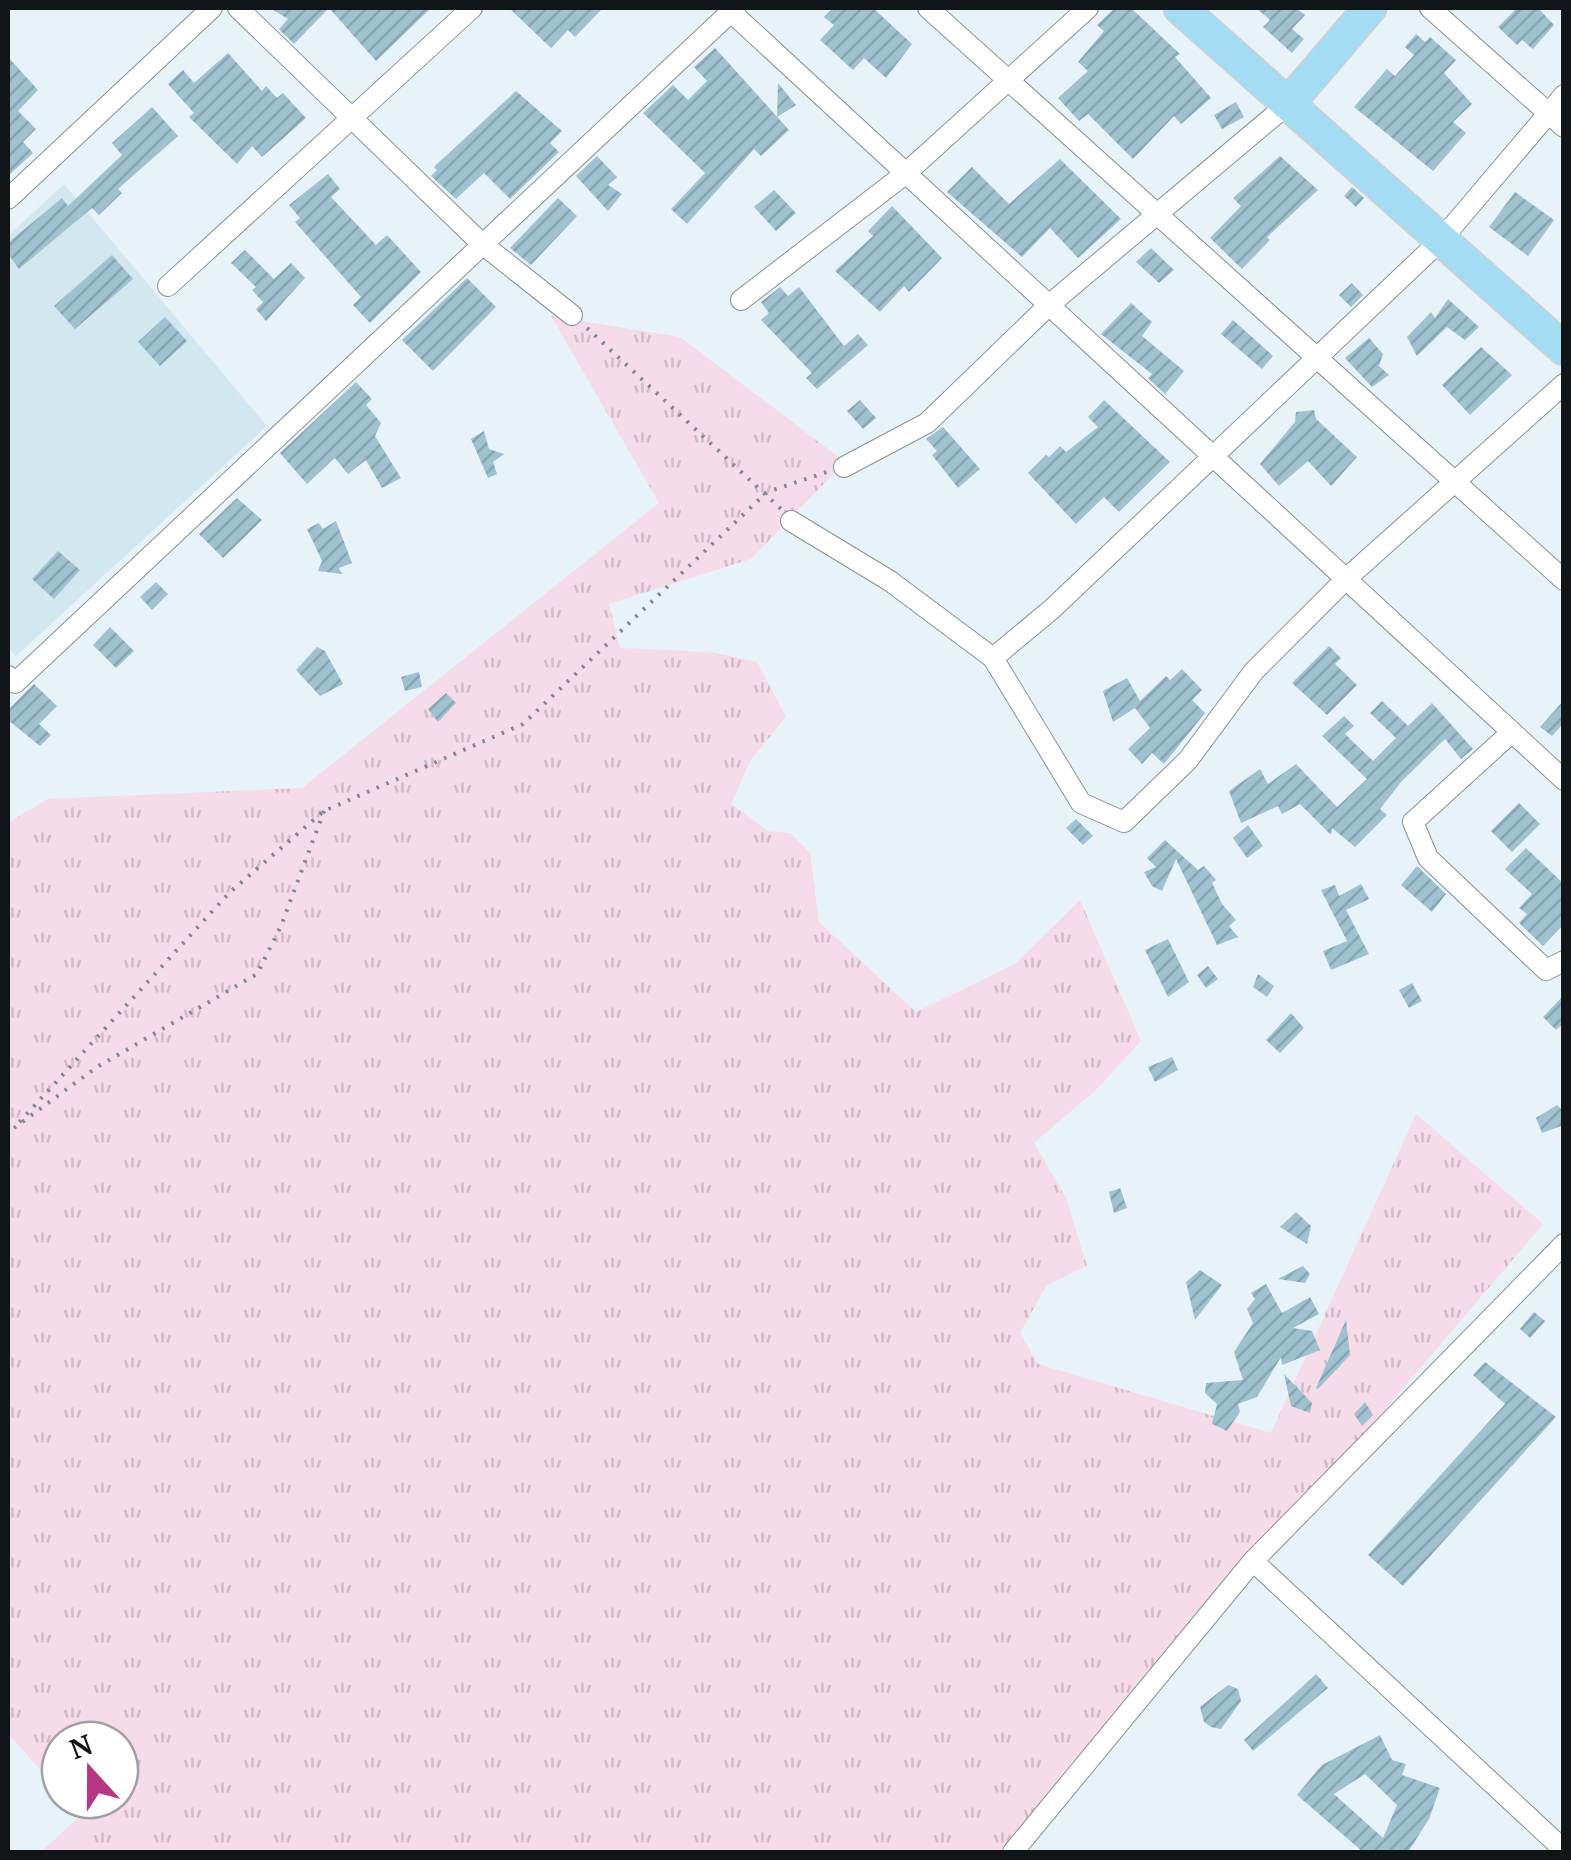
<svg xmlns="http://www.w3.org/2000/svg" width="1571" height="1860" font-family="'PT Serif',serif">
	<defs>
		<pattern id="grass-tufts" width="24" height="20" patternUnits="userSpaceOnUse" patternTransform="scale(2.5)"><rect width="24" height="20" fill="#f6dbe8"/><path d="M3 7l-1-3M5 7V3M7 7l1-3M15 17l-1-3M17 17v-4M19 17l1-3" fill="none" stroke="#d2bbc6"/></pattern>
		<pattern id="building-hatch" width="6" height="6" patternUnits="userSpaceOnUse" patternTransform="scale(2.5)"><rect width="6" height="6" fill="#9fc1d0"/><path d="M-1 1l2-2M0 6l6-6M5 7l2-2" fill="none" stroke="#88a5b2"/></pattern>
	</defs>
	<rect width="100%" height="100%" fill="#e8f3f9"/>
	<polygon fill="#d3e7f0" points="64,184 267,426 16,656 8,648 8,236"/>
	<polygon fill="url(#grass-tufts)" points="551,316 680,337 845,462 751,559 609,604 620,648 711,652 757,662 786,717 750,761 731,804 768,831 790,833 810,853 819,922 916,1012 1015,964 1080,900 1141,1041 1096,1090 1034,1143 1066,1198 1087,1266 1046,1286 1020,1333 1038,1364 1271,1433 1416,1114 1543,1224 1009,1852 41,1852 81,1815 68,1800 120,1800 120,1740 60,1740 60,1791 8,1734 8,823 48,799 302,788 659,503"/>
	<g fill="url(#building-hatch)" fill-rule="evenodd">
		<polygon points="270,8 431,8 376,61 329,8 294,44 279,29 288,19"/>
		<polygon points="509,8 603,8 575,37 568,30 551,48"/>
		<polygon points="833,8 873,8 912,44 886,78 864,58 853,70 820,40 834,25 824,17"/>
		<polygon points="1115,8 1131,8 1180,54 1175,57 1211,98 1181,124 1174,116 1133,159 1088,114 1079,121 1058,98 1088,71 1078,62 1104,31 1097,25"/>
		<polygon points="1256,8 1296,8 1305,15 1292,29 1304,39 1292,53 1263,27 1270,20"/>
		<polygon points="1517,8 1538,8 1554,25 1533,49 1522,40 1517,45 1498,27"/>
		<polygon points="1416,34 1425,42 1430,37 1456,60 1444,73 1472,104 1453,122 1466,133 1433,171 1354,107 1387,69 1395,76 1414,55 1405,47"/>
		<polygon points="715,48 789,130 761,156 754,149 687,224 671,209 705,173 643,113 673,85 688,100 707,81 694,67"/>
		<polygon points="228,53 262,91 266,86 277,98 283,93 306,118 262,157 252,146 237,164 189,117 194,113 168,84 183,70 194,83"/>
		<polygon points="8,57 38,90 18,111 36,129 23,142 33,153 8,176"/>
		<polygon points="778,83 796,105 777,117"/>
		<polygon points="516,91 562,131 550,143 559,152 510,199 484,173 456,199 431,176 437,170 434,167"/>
		<polygon points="1236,102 1244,117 1222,129 1214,115"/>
		<polygon points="152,107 178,136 118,189 122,193 99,215 92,208 19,269 8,254 8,243 62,198 68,206 122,155 112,143"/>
		<polygon points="597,156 617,177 608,185 622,194 608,211 576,176"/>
		<polygon points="1280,156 1318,190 1267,237 1270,240 1242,269 1210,238 1241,206 1233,198"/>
		<polygon points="1060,159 1121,219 1078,258 1050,228 1022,257 947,192 972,167 1009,204"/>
		<polygon points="328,174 340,189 331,197 376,245 387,235 421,272 370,323 353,305 361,297 295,222 300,218 289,205"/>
		<polygon points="1352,187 1364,198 1356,207 1344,196"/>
		<polygon points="774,190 796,213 776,231 754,207"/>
		<polygon points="1515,192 1554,220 1528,256 1489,227"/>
		<polygon points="558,198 577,216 531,265 510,248"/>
		<polygon points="892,206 942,258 909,292 904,286 880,312 835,271 873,236 868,231"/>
		<polygon points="1151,248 1174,270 1159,283 1136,262"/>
		<polygon points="245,250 274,279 291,263 305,278 266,321 256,309 263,302 252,290 256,287 231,263"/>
		<polygon points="112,255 133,279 75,329 54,306"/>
		<polygon points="467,278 496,307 433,371 402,340"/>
		<polygon points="1352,283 1363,295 1351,307 1339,295"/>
		<polygon points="780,287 788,296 799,287 844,346 858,334 868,345 817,389 806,378 812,373 761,320 769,313 761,302"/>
		<polygon points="1448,299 1479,327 1465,340 1447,327 1417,356 1407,337 1431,312 1435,318"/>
		<polygon points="1131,303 1152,322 1142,336 1184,371 1165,394 1148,378 1152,374 1101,334"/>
		<polygon points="165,317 187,341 160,366 138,342"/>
		<polygon points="1233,320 1273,356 1262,369 1221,334"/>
		<polygon points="1369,338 1383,354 1379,366 1389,375 1372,387 1345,358"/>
		<polygon points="1481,347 1512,375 1470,415 1442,385"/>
		<polygon points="356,382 372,399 366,405 381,423 375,436 401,478 382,488 366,460 348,474 335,458 307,484 280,453"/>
		<polygon points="860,400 876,418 863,429 847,411"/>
		<polygon points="1104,400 1170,462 1119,512 1104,497 1076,524 1028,473 1046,455 1049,457 1060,446 1066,452 1098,427 1088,417"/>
		<polygon points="1314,410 1316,419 1357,457 1331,486 1308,461 1279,486 1260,464 1295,422 1296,412"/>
		<polygon points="943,427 980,469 958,488 932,455 937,451 926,439"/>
		<polygon points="484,431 489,449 504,454 493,462 497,474 488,478 471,439"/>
		<polygon points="237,498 262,520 223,558 199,534"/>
		<polygon points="336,521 352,563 339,568 342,574 318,571 322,561 307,529 319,523 323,529"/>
		<polygon points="58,551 80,570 54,599 32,579"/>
		<polygon points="156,582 168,594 152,610 140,597"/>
		<polygon points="110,627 134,651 116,668 93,645"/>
		<polygon points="1329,646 1341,658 1335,664 1357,685 1327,715 1292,683"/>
		<polygon points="317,647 325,651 343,684 320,696 296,670"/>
		<polygon points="1182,669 1202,690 1192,700 1205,713 1164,764 1152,753 1142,764 1128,749 1150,728 1135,708 1113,722 1103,691 1127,678 1140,701 1166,676 1170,680"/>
		<polygon points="419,672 422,687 405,691 401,677"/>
		<polygon points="34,684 57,706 39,724 51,735 40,746 8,720 8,710"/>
		<polygon points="446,693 456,703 438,722 428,709"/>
		<polygon points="1564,700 1564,723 1552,736 1540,727"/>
		<polygon points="1382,701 1408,726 1432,703 1473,749 1461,759 1445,739 1401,782 1380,809 1387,815 1355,847 1332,828 1331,835 1300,804 1282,814 1278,806 1241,823 1229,791 1260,769 1268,784 1296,764 1337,807 1367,779 1322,736 1344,716 1354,726 1345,734 1373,761 1396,738 1370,713"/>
		<polygon points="1519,803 1540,824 1512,852 1491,831"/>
		<polygon points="1076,819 1093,836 1083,845 1066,828"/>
		<polygon points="1248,825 1263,846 1247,858 1233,838"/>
		<polygon points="1165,840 1198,870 1204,866 1216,880 1212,883 1222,904 1236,920 1229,926 1238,937 1217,945 1176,859 1162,891 1152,886 1144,872 1156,867 1147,858"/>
		<polygon points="1526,848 1564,884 1564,924 1543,946 1519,923 1527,914 1519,908 1532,894 1505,869"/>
		<polygon points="1417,866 1446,894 1432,912 1401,885"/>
		<polygon points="1361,884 1369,899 1346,910 1369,954 1331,970 1323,951 1347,941 1321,890 1335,885 1339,896"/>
		<polygon points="1168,939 1189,982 1168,997 1145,950"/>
		<polygon points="1208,966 1218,979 1206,988 1197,975"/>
		<polygon points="1258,974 1274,986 1267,997 1253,987"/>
		<polygon points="1412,983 1422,1001 1409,1008 1399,990"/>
		<polygon points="1564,995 1564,1023 1556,1030 1543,1017"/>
		<polygon points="1291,1013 1304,1028 1280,1053 1266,1040"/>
		<polygon points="1172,1057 1178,1070 1155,1082 1148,1067"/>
		<polygon points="1557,1105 1564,1112 1564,1125 1542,1133 1536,1118"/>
		<polygon points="1120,1188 1127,1208 1114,1213 1109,1192"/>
		<polygon points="1296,1212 1311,1226 1307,1244 1280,1227"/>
		<polygon points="1303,1266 1310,1274 1305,1283 1278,1279"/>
		<polygon points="1200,1270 1222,1285 1195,1320 1186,1282"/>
		<polygon points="1266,1284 1282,1313 1310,1297 1319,1314 1293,1328 1312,1331 1320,1350 1282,1365 1281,1357 1257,1397 1238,1404 1240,1412 1227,1431 1212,1424 1217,1404 1205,1393 1206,1383 1243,1380 1234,1352 1253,1323 1247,1309 1255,1299 1251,1293"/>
		<polygon points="1534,1312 1545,1321 1530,1338 1520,1329"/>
		<polygon points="1346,1320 1350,1355 1318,1389 1316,1388"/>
		<polygon points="1485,1362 1556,1417 1403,1586 1368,1555 1505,1404 1473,1375"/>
		<polygon points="1284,1374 1312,1403 1310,1413 1291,1406"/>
		<polygon points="1365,1402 1373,1415 1362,1426 1354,1414"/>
		<polygon points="1316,1674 1328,1688 1253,1751 1244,1740"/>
		<polygon points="1228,1685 1238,1689 1241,1701 1221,1729 1211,1727 1204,1722 1200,1707"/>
		<path d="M1380 1735 1392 1760 1406 1764 1402 1775 1440 1788 1429 1819 1408 1852H1363L1297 1795 1322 1765ZM1365 1774 1397 1805 1383 1838 1334 1794Z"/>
	</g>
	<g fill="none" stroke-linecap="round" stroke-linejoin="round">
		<g stroke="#879297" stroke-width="22">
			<g id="minor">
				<polyline points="238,8 481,243 572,315"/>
				<polyline points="928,8 1564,580"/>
				<polyline points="1430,8 1564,127"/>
				<polyline points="730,11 1564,780"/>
				<polyline points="8,199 212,8"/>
				<polyline points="168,286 472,8"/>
				<polyline points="741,300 905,174 1088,8"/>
				<polyline points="844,467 927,423 1049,305 1288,104"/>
				<polyline points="791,521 890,581 993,658 1081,803 1124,822 1188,760 1254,671 1347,578 1564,384"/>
				<polyline points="993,658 1052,609 1441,240 1564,95"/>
				<polyline points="8,676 15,683 735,8"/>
				<polyline points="1512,732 1413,822 1428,858 1546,970 1564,961"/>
				<polyline points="1253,1561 1564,1850"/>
				<polyline points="1013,1852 1253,1561 1564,1244"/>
			</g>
		</g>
		<g stroke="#cfd0d1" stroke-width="35">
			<g id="primary">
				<polyline points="1180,8 1564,349"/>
				<polyline points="1288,104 1370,8"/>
			</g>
		</g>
		<g stroke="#81898d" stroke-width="4" stroke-dasharray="2.5 8" stroke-linecap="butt">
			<polyline points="587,328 781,509"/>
			<polyline points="324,811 281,926 257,974 97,1067 14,1128 230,892 324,811 523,724 767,492 827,472"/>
		</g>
		<use href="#minor" stroke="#fff" stroke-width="20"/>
		<use href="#primary" stroke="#a4dcf3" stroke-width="32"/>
	</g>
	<rect width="1571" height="1860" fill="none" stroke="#111517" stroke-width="20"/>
	<g transform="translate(90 1770) rotate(339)"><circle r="48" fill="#fefefe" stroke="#9fa1a2" stroke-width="2.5"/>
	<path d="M0-8L18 38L0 25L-18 38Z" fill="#b63782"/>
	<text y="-15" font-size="28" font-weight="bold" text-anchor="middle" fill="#111517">N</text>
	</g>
</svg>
